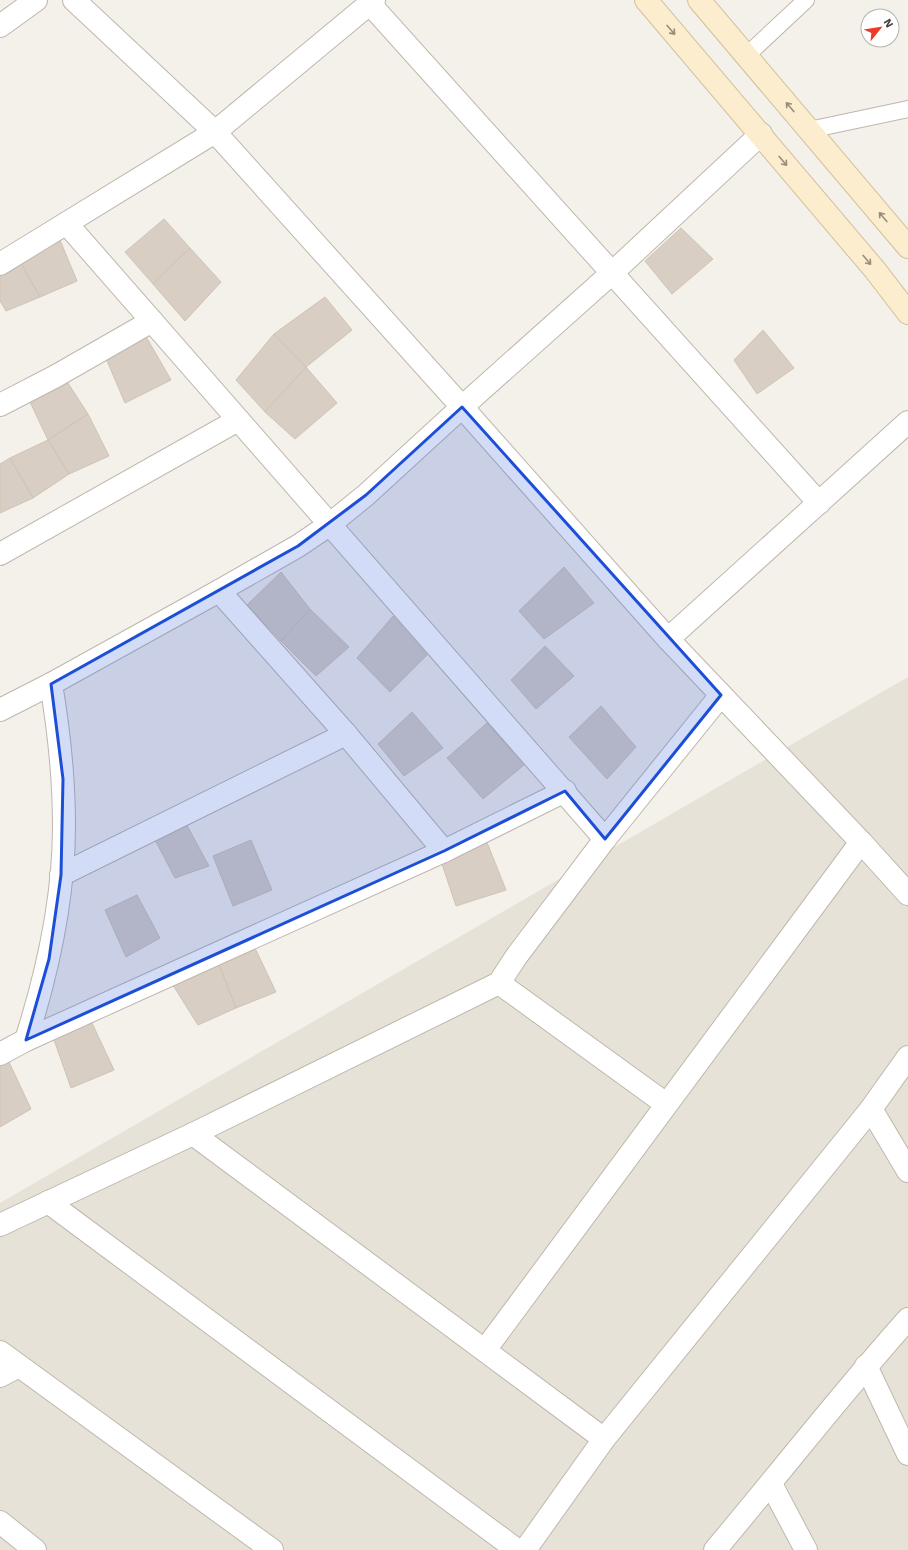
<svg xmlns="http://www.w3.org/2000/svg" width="908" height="1550" font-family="'Work Sans',sans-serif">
	<rect width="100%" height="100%" fill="#f4f0ea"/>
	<polygon fill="#e7e2d8" points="908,677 908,1550 0,1550 0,1203"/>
	<g fill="#d8cec3" stroke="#cfc3b4">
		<polygon points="164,219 190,248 153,284 125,252"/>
		<polygon points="681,228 713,259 672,294 645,261"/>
		<polygon points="60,240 77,281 40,297 21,263"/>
		<polygon points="190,248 221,282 185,321 153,284"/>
		<polygon points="21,263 40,297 6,311 0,301 0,276"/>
		<polygon points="325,297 352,330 306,367 274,334"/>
		<polygon points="763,330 794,368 757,394 734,360"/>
		<polygon points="144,333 171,380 125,403 105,356"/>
		<polygon points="274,334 306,367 265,412 236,380"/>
		<polygon points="306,367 337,403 295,439 265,412"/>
		<polygon points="66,380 88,414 48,440 30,402"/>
		<polygon points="88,414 109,456 69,474 48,440"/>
		<polygon points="48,440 69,474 33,498 10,458"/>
		<polygon points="10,458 33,498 0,513 0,464"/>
		<polygon points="564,567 594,603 544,639 519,611"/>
		<polygon points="281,572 310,609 281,641 247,605"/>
		<polygon points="310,609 349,647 316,676 281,641"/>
		<polygon points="393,616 427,655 390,692 357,658"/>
		<polygon points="545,646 574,676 536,709 511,680"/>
		<polygon points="601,706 636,747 607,779 569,737"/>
		<polygon points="412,712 443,748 404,776 378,744"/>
		<polygon points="487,723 524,765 483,799 447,758"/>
		<polygon points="184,820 209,866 175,878 153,836"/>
		<polygon points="251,840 272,890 233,906 213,856"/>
		<polygon points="486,840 506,890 456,906 441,861"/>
		<polygon points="137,895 160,938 126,957 105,910"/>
		<polygon points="253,944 276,992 236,1008 217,960"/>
		<polygon points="217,960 236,1008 198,1025 169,979"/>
		<polygon points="92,1023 114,1070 71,1088 53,1037"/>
		<polygon points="9,1062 31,1109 0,1127 0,1065"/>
	</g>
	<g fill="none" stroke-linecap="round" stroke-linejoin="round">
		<g stroke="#bfb7ad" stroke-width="18">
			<g id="lane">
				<polyline points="746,56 806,0"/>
				<polyline points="809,130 908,109"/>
			</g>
		</g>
		<g stroke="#bfb7ad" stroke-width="24">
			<g id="street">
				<polyline points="74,0 215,132 462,407 668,639 861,842 908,894"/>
				<polyline points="370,4 819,503"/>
				<polyline points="0,26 36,0"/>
				<polyline points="67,224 605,839"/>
				<polyline points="0,264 215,132 374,0"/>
				<polyline points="0,405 56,376 152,321"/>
				<polyline points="0,554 238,420"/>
				<polyline points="219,591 346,734 444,851"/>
				<polyline points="668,639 908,422"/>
				<polyline points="0,710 51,684 219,591 298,546 329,525 366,495 462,407 612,273 761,134"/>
				<polyline points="61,875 346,734"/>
				<polyline points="499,983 666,1104"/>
				<path d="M26 1040C48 971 64 899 64 826 64 778 59 731 51 684"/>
				<polyline points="0,1054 26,1040 444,851 565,791"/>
				<polyline points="871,1109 908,1171"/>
				<polyline points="193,1134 604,1439"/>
				<polyline points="48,1202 517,1550"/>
				<polyline points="0,1225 193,1134 499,983 516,957 605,839 721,695"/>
				<polyline points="485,1350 861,842"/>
				<polyline points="0,1352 272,1550"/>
				<polyline points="866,1366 908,1454"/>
				<polyline points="0,1376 19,1366"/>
				<polyline points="771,1484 806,1550"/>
				<polyline points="0,1522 35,1550"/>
				<polyline points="525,1550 604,1439 871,1109 908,1057"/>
				<path d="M715 1550C780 1473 841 1394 908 1319"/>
			</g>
		</g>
		<g stroke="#d1c09c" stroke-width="24">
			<g id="secondary">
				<polyline points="646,0 875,270 908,313"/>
				<polyline points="699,0 908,247"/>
			</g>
		</g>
		<use href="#lane" stroke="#fff" stroke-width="16"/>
		<use href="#street" stroke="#fff" stroke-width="22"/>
		<use href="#secondary" stroke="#fbedcd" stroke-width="22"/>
	</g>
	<defs><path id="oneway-shaft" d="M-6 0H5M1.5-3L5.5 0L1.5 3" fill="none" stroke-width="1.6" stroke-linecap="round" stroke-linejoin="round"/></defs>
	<g stroke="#988e7b">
		<use href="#oneway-shaft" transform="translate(671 30) rotate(49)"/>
		<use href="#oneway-shaft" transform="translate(790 107) rotate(-130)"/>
		<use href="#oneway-shaft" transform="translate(783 161) rotate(50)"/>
		<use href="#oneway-shaft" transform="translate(883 217) rotate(-130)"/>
		<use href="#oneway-shaft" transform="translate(867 260) rotate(50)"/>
	</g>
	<path fill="#1d4ed8" fill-opacity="0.2" stroke="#1d4ed8" stroke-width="3" stroke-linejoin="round" d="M462 407 721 695 605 839 565 791 444 851 26 1040 49 959 61 875 63 779 51 684 298 546 366 495Z"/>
	<g transform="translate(880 28) rotate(60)"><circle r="19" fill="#ffffff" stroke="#b5b3af"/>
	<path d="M0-3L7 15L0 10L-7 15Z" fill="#ec3b28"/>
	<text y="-6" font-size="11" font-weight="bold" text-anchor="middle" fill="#474138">N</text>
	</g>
</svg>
